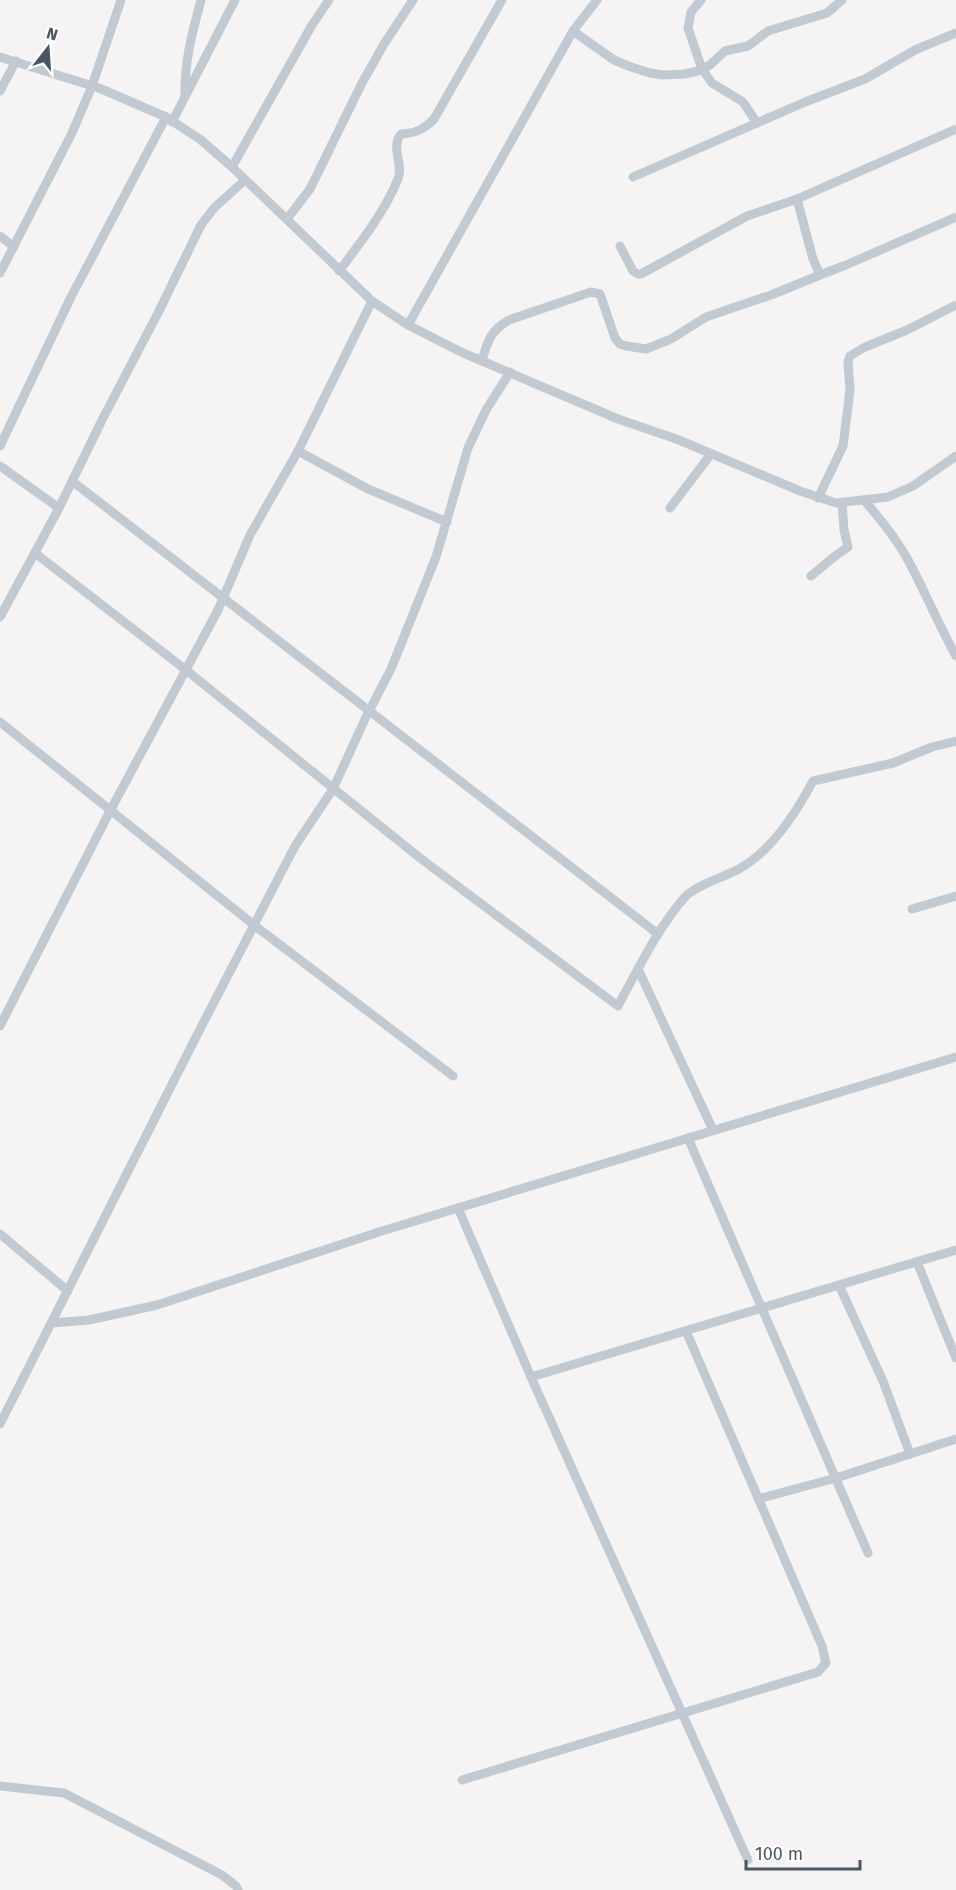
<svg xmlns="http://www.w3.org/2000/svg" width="956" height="1890" font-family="'Fira Sans',sans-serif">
	<rect width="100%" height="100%" fill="#f5f3f3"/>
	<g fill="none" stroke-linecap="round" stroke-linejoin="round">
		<g stroke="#c1cad2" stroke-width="9">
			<polyline points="701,0 691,12 688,28 702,69 712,83 743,102 757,123"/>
			<polyline points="573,31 614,60 631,67 650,73 663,75 684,74 698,71 710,65 725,51 748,46 768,31 827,13 842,0"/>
			<polyline points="0,57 99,88 166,117 201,140 232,167 372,301 408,325 461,352 618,419 679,440 800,491 836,503 888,497 913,486 956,456"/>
			<polyline points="0,91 16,61"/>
			<path d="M185 97C184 63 192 33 201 0"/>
			<polyline points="172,122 235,0"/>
			<polyline points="232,167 312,25 329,0"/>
			<polyline points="633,177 805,102 865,79 915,50 956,33"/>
			<polyline points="797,199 813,259 820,275 846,265 956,217"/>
			<polyline points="287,219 310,189 362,83 384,44 413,0"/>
			<polyline points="0,236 14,247"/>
			<polyline points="620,246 633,271 638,274 641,274 747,216 797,199 956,129"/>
			<path d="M339 271C361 242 384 213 398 179 404 164 390 148 401 134 416 133 423 130 434 119L502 0"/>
			<polyline points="0,273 72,133 92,86 121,0"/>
			<polyline points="408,325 573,31 597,0"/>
			<path d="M482 360C488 341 490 331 509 320L591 292 600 294 615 338 620 344 626 346 646 349 671 339 706 317 771 295 820 275"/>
			<polyline points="0,446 71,297 166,117"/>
			<polyline points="298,451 368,489 447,522"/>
			<polyline points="0,466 59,508"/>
			<polyline points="72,481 658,934"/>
			<polyline points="818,498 843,446 850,390 848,362 850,356 865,347 907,330 956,305"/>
			<path d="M864 500C880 519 896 538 908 560 925 592 939 625 956 656"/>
			<polyline points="670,508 711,454"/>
			<path d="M35 553 186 670 420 858 618 1006C637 971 659 926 685 897 694 886 724 877 737 870 770 853 796 813 813 781L893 763 932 747 956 741"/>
			<polyline points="811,576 835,556 848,547 844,530 842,503"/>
			<polyline points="0,617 59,508 103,418 158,313 201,225 214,208 245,180"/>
			<polyline points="0,722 254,925 453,1076"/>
			<polyline points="912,909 956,896"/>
			<polyline points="638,969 713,1130"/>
			<polyline points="0,1026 110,811 218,610 250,535 298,451 372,301"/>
			<polyline points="688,1138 868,1553"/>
			<polyline points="458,1208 531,1377 748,1860"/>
			<polyline points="0,1234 68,1291"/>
			<polyline points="917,1262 956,1358"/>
			<polyline points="839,1285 883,1381 910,1454"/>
			<polyline points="52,1323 89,1320 157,1305 382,1231 956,1057"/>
			<polyline points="531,1377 956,1250"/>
			<polyline points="0,1424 197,1035 295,846 333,789 366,717 391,669 436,557 468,448 486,410 510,372"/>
			<polyline points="758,1499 836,1478 956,1439"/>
			<polyline points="462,1780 818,1672 826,1663 822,1646 686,1331"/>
			<polyline points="0,1786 64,1793 222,1875 236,1886 238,1890"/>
		</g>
	</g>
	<g transform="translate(48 48) rotate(17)" stroke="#ffffff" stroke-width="4.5" paint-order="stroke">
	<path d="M0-4.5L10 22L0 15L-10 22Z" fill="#4a5661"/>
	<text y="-9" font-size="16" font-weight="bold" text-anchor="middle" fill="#4a5661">N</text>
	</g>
	<path d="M746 1860v9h114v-9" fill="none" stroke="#4a5661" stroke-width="3"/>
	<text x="755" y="1860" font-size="18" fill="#4a5661" stroke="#ffffff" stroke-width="4.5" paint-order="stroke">100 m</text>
</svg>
